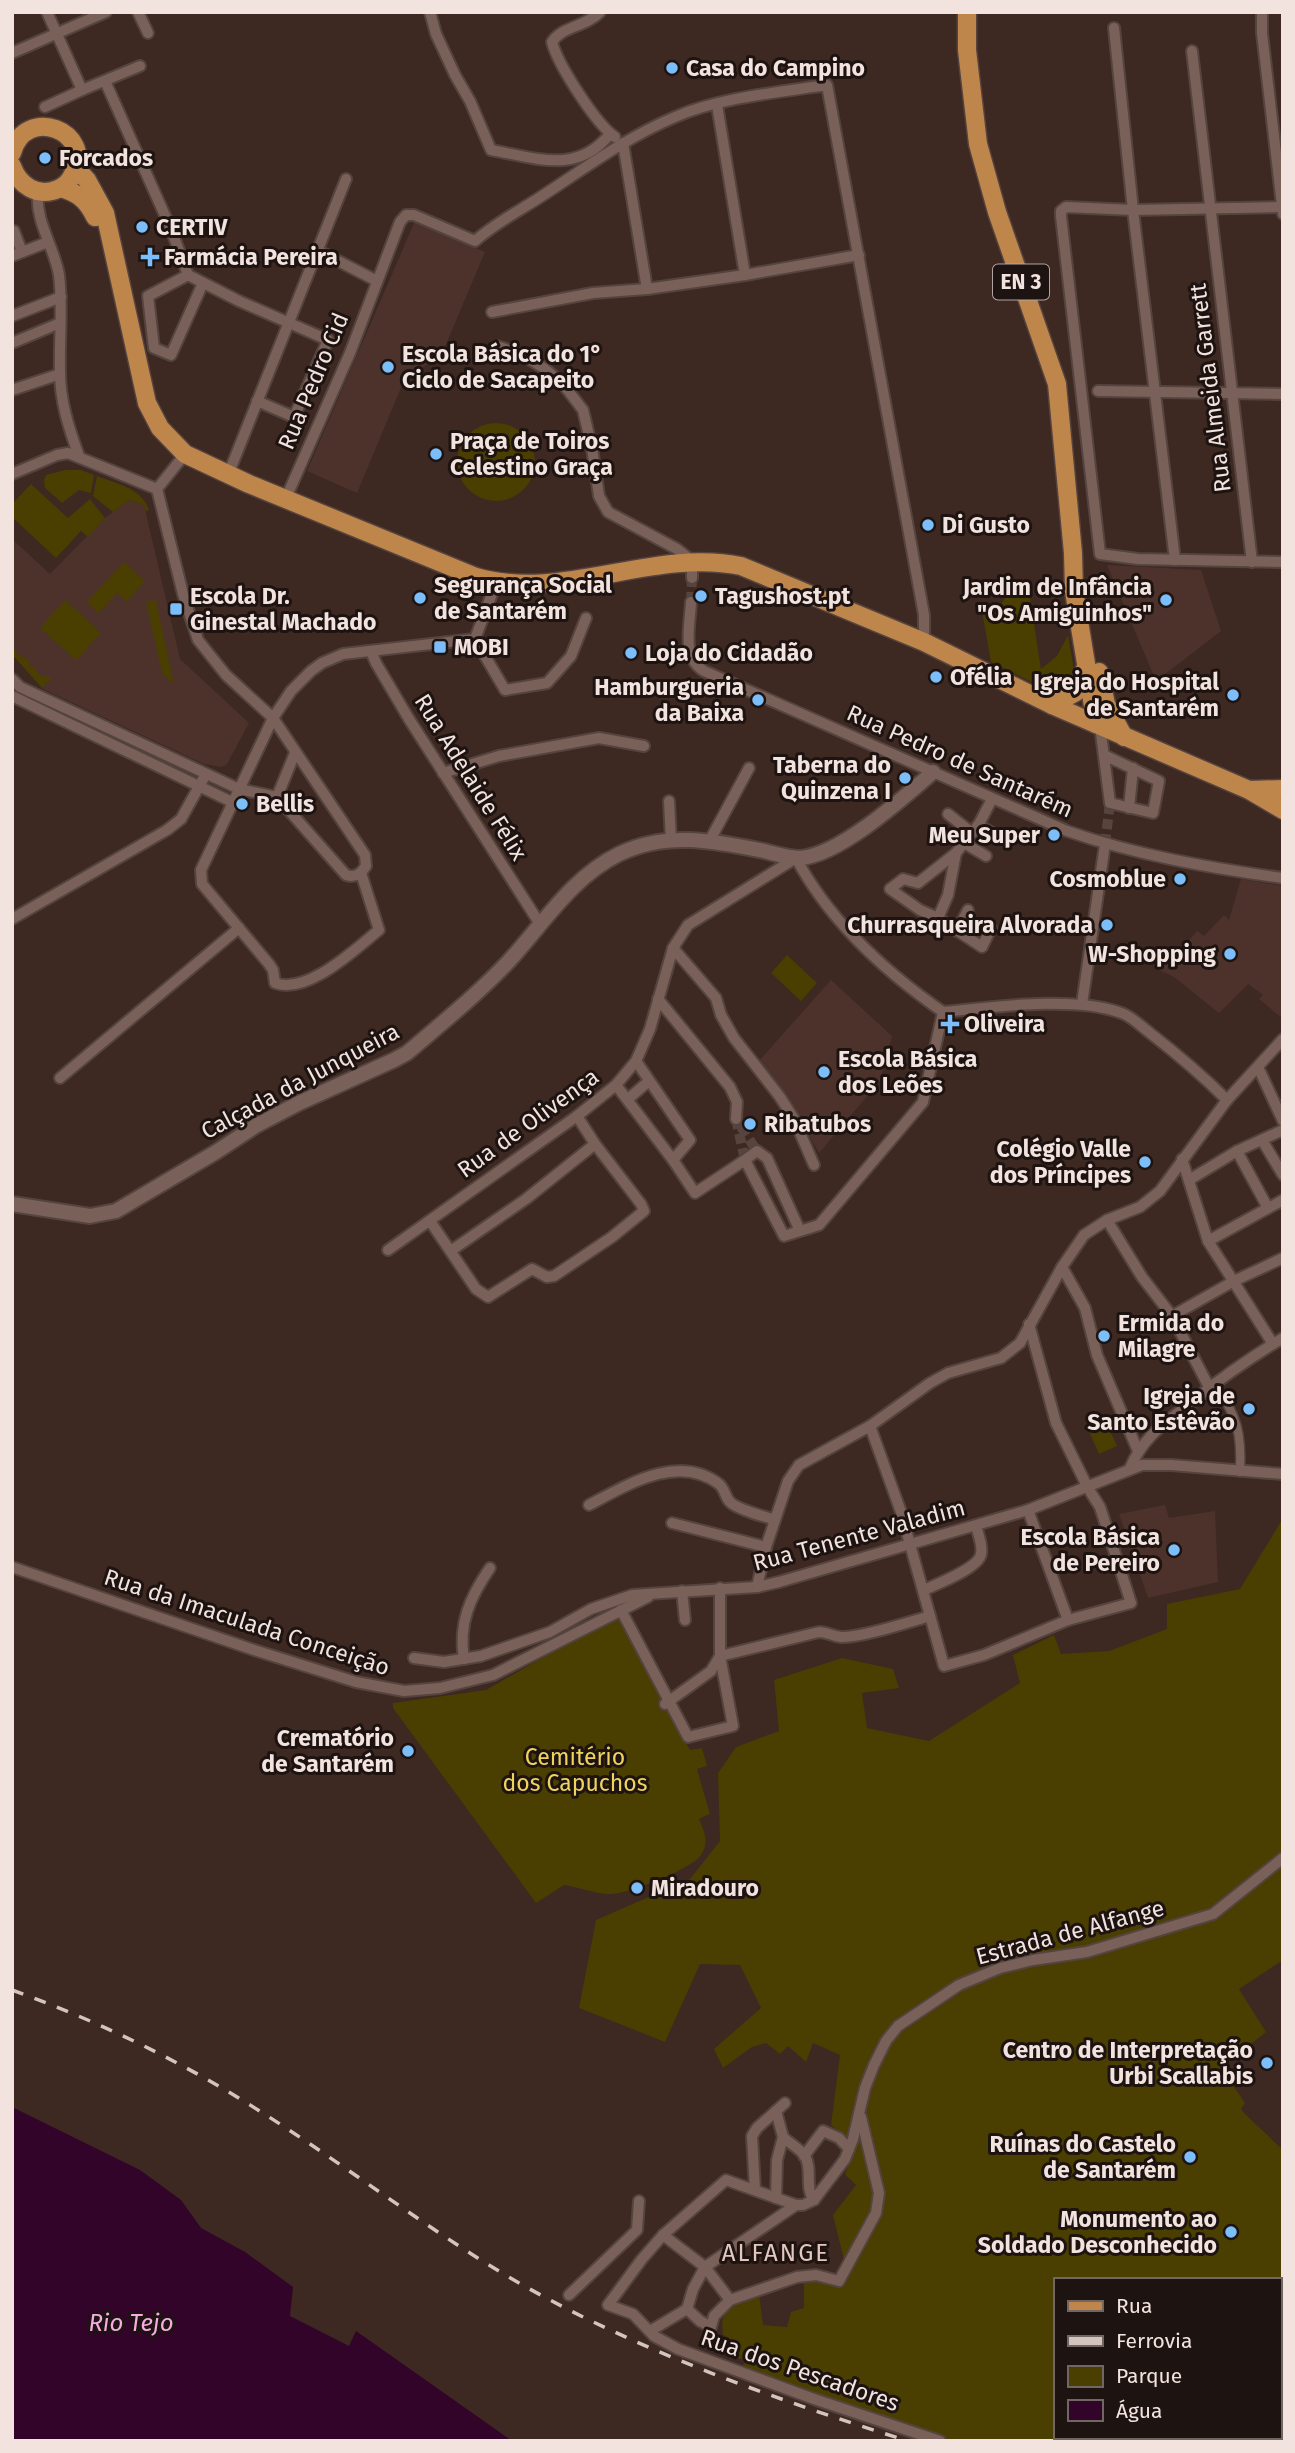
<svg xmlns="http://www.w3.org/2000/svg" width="1295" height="2453" font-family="'Fira Sans',sans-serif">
	<rect width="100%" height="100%" fill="#3d2822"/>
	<g fill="#4d322b">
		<polygon points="415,221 485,252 441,356 405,378 357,493 307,471"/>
		<polygon points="129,500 144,505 180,659 249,723 227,764 222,767 204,764 43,689 12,654 12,539 50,574 105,518"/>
		<polygon points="1107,565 1201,570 1221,631 1156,681"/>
		<polygon points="1241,879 1283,886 1283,1019 1259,999 1263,995 1248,984 1219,1013 1174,977 1155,968 1161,952 1176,956 1197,931 1204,936 1224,915 1229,920"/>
		<polygon points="831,980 892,1036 880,1081 819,1153 789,1100 758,1062"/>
		<polygon points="1165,1505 1169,1518 1215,1511 1218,1582 1148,1598 1119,1514"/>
	</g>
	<g fill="#4a3e00" fill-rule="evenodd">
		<circle cx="496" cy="462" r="39"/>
		<polygon points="65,470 81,470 94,475 91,493 79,490 62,503 45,488 44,480 46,475"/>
		<path d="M97 476C117 484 142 488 149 510L145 511 144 505 129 500 113 512 93 496Z"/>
		<polygon points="31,484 68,518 90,499 105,518 88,537 81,531 56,558 12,517 12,504"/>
		<polygon points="124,562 145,581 127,601 117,593 99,613 87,602"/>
		<polygon points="1028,585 1041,669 1057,656 1068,635 1075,676 1073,686 1056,694 991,662 982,611 999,607 1013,586"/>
		<polygon points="65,600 101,633 76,660 40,628"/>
		<polygon points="156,600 174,684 162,673 146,602"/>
		<polygon points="12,646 19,656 28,658 29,666 34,667 38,674 54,679 48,681 42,688 12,654"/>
		<polygon points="787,955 817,983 801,1001 771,973"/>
		<polygon points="1105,1419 1117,1446 1099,1454 1087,1427"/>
		<path d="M1283 1518V1960L1239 1989 1266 2032 1221 2068 1245 2103 1241 2109 1243 2112 1283 2150V2441H950L741 2371 744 2363 755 2366 759 2357 753 2355 740 2359 729 2353 726 2336 723 2335 722 2321 728 2307 759 2294 763 2325 787 2327 791 2312 804 2308V2281L814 2278 834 2285 846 2268 833 2215 856 2185 845 2174 852 2157 844 2135 831 2125 840 2055 813 2043 806 2062 788 2046 780 2054 766 2043 752 2047 723 2068 714 2049 761 2008 740 1965 700 1964 665 2042 579 2008 596 1920 690 1879 720 1841 718 1773 736 1747 779 1731 774 1680 842 1658 893 1669 899 1688 862 1693 867 1728 929 1741 1020 1683 1013 1655 1054 1635 1061 1654 1109 1651 1167 1629V1604L1240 1589ZM1055 2280H1279V2437H1055Z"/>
		<path d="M619 1614 690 1750 702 1748 707 1766 697 1769 710 1814 699 1819C705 1832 709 1843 701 1855 692 1869 630 1893 612 1894 598 1895 579 1887 564 1885L536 1903 393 1708V1703L486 1690Z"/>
	</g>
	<polygon fill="#32042a" points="12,2107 140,2170 181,2200 201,2228 245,2252 293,2287 290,2316 349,2346 356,2331 512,2441 12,2441"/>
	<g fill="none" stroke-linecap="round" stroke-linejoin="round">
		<g stroke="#58443e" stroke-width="10" stroke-dasharray="10 5" stroke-linecap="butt">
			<polyline points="691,602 692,578"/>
			<polyline points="1105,844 1110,803"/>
			<polyline points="736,1119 745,1160"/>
			<polyline points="741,1127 757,1151"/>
		</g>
		<g stroke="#55433e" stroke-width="11">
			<path id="pedestrian" d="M1214 1383C1237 1415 1242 1433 1240 1472"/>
		</g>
		<g stroke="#55433e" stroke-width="14">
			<g id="minor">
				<polyline points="47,12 82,90 140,66"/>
				<polyline points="138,12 148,33"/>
				<path d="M430 12 436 34 455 75 470 101 491 150C536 158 577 175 610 134"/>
				<path d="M600 12C586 27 562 26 552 42 558 65 596 124 615 137"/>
				<polyline points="1262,12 1262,33 1283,214"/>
				<polyline points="1114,28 1133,210 1175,560"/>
				<polyline points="1192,51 1252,562"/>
				<polyline points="12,53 106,12"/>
				<polyline points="105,81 171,229 188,275 239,301 328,340 294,417 257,401"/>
				<polyline points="717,105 745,275 859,255"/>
				<polyline points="45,107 82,90"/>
				<polyline points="623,143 647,289"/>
				<path d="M38 192C35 222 54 246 59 275 63 307 59 340 60 372 60 401 69 429 79 456"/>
				<polyline points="1283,207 1133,210 1066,207 1061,211 1061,216 1100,554 1138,559 1283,562"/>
				<polyline points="12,231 14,231 22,252"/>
				<polyline points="317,250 377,281"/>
				<polyline points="12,256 48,242"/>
				<polyline points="188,275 148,296 154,348 171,355 203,283"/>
				<polyline points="492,312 593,293 647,289 745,275"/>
				<polyline points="12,316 61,297"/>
				<polyline points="12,343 60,323"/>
				<polyline points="497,346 523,355 545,369 563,384 583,410 592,448 599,496 608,512 677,549 692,561 692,578"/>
				<polyline points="12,390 60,374"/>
				<polyline points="1098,391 1283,394"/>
				<polyline points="12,474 57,455 68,453 157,489"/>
				<polyline points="228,475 346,179"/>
				<path d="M286 498 350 353 400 222 406 215H414L475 241C495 223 519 211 542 196 585 168 627 137 675 117 718 98 780 92 827 85L924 615V642"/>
				<path d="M691 602C690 626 681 657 704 671L1067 831C1136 855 1210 868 1283 878"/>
				<polyline points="475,639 505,690 547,683 571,656 586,618"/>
				<polyline points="371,651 376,663 409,719 540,924"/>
				<path d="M12 679 20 687 239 789 277 797 346 875C355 878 361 874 366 866L365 855 273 718 226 675 198 640 183 594 157 489 185 454"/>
				<polyline points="12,696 232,802"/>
				<polyline points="1100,726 1110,803 1153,813 1159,781 1104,755"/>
				<polyline points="443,773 499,756 599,738 644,746"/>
				<polyline points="277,797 295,753"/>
				<polyline points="669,801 671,840"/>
				<polyline points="1129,808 1133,768"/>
				<polyline points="948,814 972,833"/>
				<polyline points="978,825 1005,840"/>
				<polyline points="710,840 749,768"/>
				<polyline points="964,843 986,856"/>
				<path d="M361 873 379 930C355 949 308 995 275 983L273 970 269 964 202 884 201 870 273 718 291 691 311 671 322 663 343 654 475 639 496 583"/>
				<polyline points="938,918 920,910 890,889 903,879 918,883 956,853"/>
				<polyline points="12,919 167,830 181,819 206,774"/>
				<polyline points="991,928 982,947 938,918 948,895 956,853 979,824 992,799"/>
				<polyline points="957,931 968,910"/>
				<polyline points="673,948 716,998 721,1015 734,1038 780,1097 794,1119 814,1165"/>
				<polyline points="658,999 730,1087 737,1102 736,1119"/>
				<polyline points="1082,1004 1105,844"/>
				<polyline points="1258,1067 1283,1121"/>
				<polyline points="60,1078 239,928"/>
				<polyline points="616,1085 673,1160 690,1140 636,1061"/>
				<polyline points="628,1099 649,1081"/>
				<polyline points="1262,1140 1283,1175"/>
				<polyline points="1237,1151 1268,1208"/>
				<polyline points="1182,1159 1208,1241 1273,1344"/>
				<polyline points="673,1160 695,1193 745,1160"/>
				<polyline points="1189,1180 1237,1151 1283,1130"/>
				<polyline points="1107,1220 1142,1277 1172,1316 1209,1387"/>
				<polyline points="430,1221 476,1289 488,1297 532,1269 547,1277 554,1276 612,1237 644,1211 641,1204 595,1144 577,1116"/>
				<polyline points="800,1231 767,1158 757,1151 745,1160 784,1236 819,1225 923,1102 943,1012"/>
				<polyline points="1208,1241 1283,1200"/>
				<path d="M388 1250 577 1116 616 1085 636 1061 650 1029 673 948 688 925 796 858C830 922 884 971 943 1012 992 1007 1079 995 1124 1014 1133 1018 1142 1027 1150 1033 1177 1054 1202 1075 1227 1100"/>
				<polyline points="452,1250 526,1199 595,1144"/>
				<polyline points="1062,1267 1085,1308 1097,1355 1138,1451"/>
				<polyline points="1172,1316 1234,1281 1283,1258"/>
				<polyline points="870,1426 901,1512 944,1666 984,1655 1068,1620 1131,1603 1100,1507 1088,1488 1056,1423 1029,1324"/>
				<path d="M1130 1468C1145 1434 1165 1424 1193 1401 1221 1378 1251 1357 1283 1338"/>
				<path d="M589 1505C627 1485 678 1453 719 1484 725 1489 725 1497 730 1502 738 1510 764 1516 775 1520"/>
				<polyline points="1028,1510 1068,1620"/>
				<polyline points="672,1523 766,1547"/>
				<polyline points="12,1567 254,1650 356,1682 404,1691 440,1688 493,1675 648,1597"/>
				<polyline points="757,1587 766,1547 788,1481 799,1465 870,1426 930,1383 948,1373 1001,1358 1020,1343 1062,1267 1084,1235 1107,1220 1140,1207 1160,1191 1227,1100 1283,1039"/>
				<path d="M924 1590C937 1584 979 1568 981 1554 983 1545 978 1534 976 1526"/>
				<polyline points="682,1591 685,1620"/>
				<polyline points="621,1610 688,1737 733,1726 720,1656 720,1588"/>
				<path d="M720 1656 819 1632C827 1632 832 1636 841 1637 861 1638 909 1622 930 1616"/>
				<polyline points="414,1658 444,1662 481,1656 550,1632 591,1609 632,1595 757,1587 779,1582 1028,1510 1142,1465 1171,1465 1283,1474"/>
				<path d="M464 1659C458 1624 470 1597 490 1568"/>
				<polyline points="665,1704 711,1671 720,1656"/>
				<polyline points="776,2111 783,2137 777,2160 776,2198"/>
				<path d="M783 2137C789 2143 800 2149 805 2156 813 2170 804 2187 814 2200"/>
				<polyline points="804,2156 823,2131 839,2138 849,2149"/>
				<polyline points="755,2190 752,2136 757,2128 785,2103"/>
				<polyline points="663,2235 705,2267 730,2300"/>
				<polyline points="569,2295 637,2230 639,2201"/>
				<polyline points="687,2309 700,2321 711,2327 714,2316 730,2300 797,2277 816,2275 839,2281 876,2213 879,2193 861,2117"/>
				<polyline points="650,2331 687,2309 693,2289 705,2267 796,2205"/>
				<polyline points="940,2441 814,2399 678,2349 654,2336 633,2314 608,2305 642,2259 663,2235 726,2180 796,2205 803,2205 814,2200 845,2159 853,2139 865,2088 874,2065 886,2041 898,2026 959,1985 1000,1968 1033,1960 1087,1952 1213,1914 1283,1858"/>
			</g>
		</g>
		<g stroke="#55433e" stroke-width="18">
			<path id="tertiary" d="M12 1204 90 1216 116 1211 216 1152 257 1125 299 1103 394 1060 407 1053C442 1023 478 994 509 961 543 924 572 877 619 854 667 831 714 841 764 851 776 854 788 858 800 858 840 855 903 798 933 772"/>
		</g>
		<g stroke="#55433e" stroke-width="21">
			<g id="primary">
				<polyline points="967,12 967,50 978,144 997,212 1057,384 1073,553 1074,591 1096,724"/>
				<path d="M12 153C25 104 95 131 73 174 70 181 65 186 58 189 37 198 19 185 12 166"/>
				<path d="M76 168 87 180 105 213 147 403 160 428 185 454 249 484 476 577C563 602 652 548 741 566L924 642 1052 705 1249 790 1283 810"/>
				<path d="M61 188C78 193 87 200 95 217"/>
				<polyline points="1099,672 1106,704 1124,737"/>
				<polyline points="1052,705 1076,692 1085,669"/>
				<polyline points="1249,790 1283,789"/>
			</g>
		</g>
		<use href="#pedestrian" stroke="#79615a" stroke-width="8"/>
		<use href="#minor" stroke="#79615a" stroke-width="10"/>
		<use href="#tertiary" stroke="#79615a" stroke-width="14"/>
		<use href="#primary" stroke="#bf864c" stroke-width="18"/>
		<path stroke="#d4c4bf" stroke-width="3.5" stroke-dasharray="12 12" stroke-linecap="butt" d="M12 1990C90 2018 166 2054 237 2097 328 2152 411 2218 502 2273 626 2347 771 2398 908 2441"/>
	</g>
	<g fill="#7cbef9" stroke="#1d1311" stroke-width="2.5">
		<circle cx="672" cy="68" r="7"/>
		<circle cx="45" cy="158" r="7"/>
		<circle cx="142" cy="227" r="7"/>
		<path d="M146.5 246.5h7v7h7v7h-7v7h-7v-7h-7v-7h7z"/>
		<circle cx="388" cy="367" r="7"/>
		<circle cx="436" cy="454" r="7"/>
		<circle cx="928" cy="525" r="7"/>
		<circle cx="701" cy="596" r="7"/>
		<circle cx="420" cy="598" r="7"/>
		<circle cx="1166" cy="600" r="7"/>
		<rect x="169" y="602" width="14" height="14" rx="3.5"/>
		<rect x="433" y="640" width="14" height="14" rx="3.5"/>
		<circle cx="631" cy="653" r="7"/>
		<circle cx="936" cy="677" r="7"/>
		<circle cx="1233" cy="695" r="7"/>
		<circle cx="758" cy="700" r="7"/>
		<circle cx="905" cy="778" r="7"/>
		<circle cx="242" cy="804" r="7"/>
		<circle cx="1054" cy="835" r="7"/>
		<circle cx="1180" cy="879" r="7"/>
		<circle cx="1107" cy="925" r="7"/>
		<circle cx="1230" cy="954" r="7"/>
		<path d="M946.5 1013.5h7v7h7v7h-7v7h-7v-7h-7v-7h7z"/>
		<circle cx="824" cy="1072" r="7"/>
		<circle cx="750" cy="1124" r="7"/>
		<circle cx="1145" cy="1162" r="7"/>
		<circle cx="1104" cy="1336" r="7"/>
		<circle cx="1249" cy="1409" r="7"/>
		<circle cx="1174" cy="1550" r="7"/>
		<circle cx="408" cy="1751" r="7"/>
		<circle cx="637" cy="1888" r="7"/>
		<circle cx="1267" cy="2063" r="7"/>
		<circle cx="1190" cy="2157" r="7"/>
		<circle cx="1231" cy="2232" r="7"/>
	</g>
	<g text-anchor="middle" stroke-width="6" stroke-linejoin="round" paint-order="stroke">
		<rect fill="#1d1311" stroke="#b2a5a1" stroke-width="2" x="993" y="264.5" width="56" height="35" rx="5"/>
		<g font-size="21" font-weight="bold" fill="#f2e3df">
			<text x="1021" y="289">EN 3</text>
		</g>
		<g font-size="23" font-weight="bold" fill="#f2e3df" stroke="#1d1311" text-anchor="start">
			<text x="686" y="76">Casa do Campino</text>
			<text x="59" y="166">Forcados</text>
			<text x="156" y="235">CERTIV</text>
			<text x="164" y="265">Farmácia Pereira</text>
			<text x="402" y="362">Escola Básica do 1°<tspan x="402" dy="26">Ciclo de Sacapeito</tspan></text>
			<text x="450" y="449">Praça de Toiros<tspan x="450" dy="26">Celestino Graça</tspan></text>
			<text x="942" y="533">Di Gusto</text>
			<text x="434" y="593">Segurança Social<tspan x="434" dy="26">de Santarém</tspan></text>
			<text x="1152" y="595" text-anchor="end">Jardim de Infância<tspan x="1152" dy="26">"Os Amiguinhos"</tspan></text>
			<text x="190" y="604">Escola Dr.<tspan x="190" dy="26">Ginestal Machado</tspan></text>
			<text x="715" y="604">Tagushost.pt</text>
			<text x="454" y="655">MOBI</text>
			<text x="645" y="661">Loja do Cidadão</text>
			<text x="950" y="685">Ofélia</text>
			<text x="1219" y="690" text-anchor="end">Igreja do Hospital<tspan x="1219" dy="26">de Santarém</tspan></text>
			<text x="744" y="695" text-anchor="end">Hamburgueria<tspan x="744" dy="26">da Baixa</tspan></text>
			<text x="891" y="773" text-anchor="end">Taberna do<tspan x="891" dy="26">Quinzena I</tspan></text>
			<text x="256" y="812">Bellis</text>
			<text x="1040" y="843" text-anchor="end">Meu Super</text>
			<text x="1166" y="887" text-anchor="end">Cosmoblue</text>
			<text x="1093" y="933" text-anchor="end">Churrasqueira Alvorada</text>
			<text x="1216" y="962" text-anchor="end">W-Shopping</text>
			<text x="964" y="1032">Oliveira</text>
			<text x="838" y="1067">Escola Básica<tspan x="838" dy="26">dos Leões</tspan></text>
			<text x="764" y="1132">Ribatubos</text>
			<text x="1131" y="1157" text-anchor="end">Colégio Valle<tspan x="1131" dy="26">dos Príncipes</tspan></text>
			<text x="1118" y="1331">Ermida do<tspan x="1118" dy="26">Milagre</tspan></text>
			<text x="1235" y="1404" text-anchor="end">Igreja de<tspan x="1235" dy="26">Santo Estêvão</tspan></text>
			<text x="1160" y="1545" text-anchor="end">Escola Básica<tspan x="1160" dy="26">de Pereiro</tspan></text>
			<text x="394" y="1746" text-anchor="end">Crematório<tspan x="394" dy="26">de Santarém</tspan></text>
			<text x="651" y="1896">Miradouro</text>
			<text x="1253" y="2058" text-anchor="end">Centro de Interpretação<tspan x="1253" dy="26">Urbi Scallabis</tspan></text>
			<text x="1176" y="2152" text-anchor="end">Ruínas do Castelo<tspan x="1176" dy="26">de Santarém</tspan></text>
			<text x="1217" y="2227" text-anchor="end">Monumento ao<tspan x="1217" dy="26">Soldado Desconhecido</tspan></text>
		</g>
		<g font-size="23" fill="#f2e3df" stroke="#1d1311">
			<text transform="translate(313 381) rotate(-67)" y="8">Rua Pedro Cid</text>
			<text transform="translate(1210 388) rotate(-97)" y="8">Rua Almeida Garrett</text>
			<text transform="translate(960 761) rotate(24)" y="8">Rua Pedro de Santarém</text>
			<text transform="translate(471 777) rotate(58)" y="8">Rua Adelaide Félix</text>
			<text transform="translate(300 1081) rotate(-28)" y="8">Calçada da Junqueira</text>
			<text transform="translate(528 1123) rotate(-36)" y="8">Rua de Olivença</text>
			<text transform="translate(859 1535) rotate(-15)" y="8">Rua Tenente Valadim</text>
			<text transform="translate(247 1622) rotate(18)" y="8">Rua da Imaculada Conceição</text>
			<text transform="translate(1070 1932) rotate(-15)" y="8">Estrada de Alfange</text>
			<text transform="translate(800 2370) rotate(19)" y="8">Rua dos Pescadores</text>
		</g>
		<g font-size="23" fill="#eed35c" stroke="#1d1311">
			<text x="575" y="1765">Cemitério<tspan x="575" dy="26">dos Capuchos</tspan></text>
		</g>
		<g font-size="24" letter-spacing="2" fill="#e3c7bf" stroke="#1d1311">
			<text x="776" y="2261">ALFANGE</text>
		</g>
		<g font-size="24" font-style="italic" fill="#f6abe2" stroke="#1d1311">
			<text x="131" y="2331">Rio Tejo</text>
		</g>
	</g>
	<rect width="1295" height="2453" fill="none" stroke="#f2e3df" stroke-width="28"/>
	<rect x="1054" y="2278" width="228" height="161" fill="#1d1311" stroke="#726663" stroke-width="2"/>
	<rect x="1068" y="2301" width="35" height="10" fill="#bf864c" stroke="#726663" stroke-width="2"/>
	<text x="1116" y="2313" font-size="21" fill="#f2e3df">Rua</text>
	<rect x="1068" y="2336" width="35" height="10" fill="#d4c4bf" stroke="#726663" stroke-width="2"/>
	<text x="1116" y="2348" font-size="21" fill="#f2e3df">Ferrovia</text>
	<rect x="1068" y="2366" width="35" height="21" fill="#4a3e00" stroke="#726663" stroke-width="2"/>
	<text x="1116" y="2383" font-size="21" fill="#f2e3df">Parque</text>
	<rect x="1068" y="2400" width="35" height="21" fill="#32042a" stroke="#726663" stroke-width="2"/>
	<text x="1116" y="2418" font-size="21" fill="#f2e3df">Água</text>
</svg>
